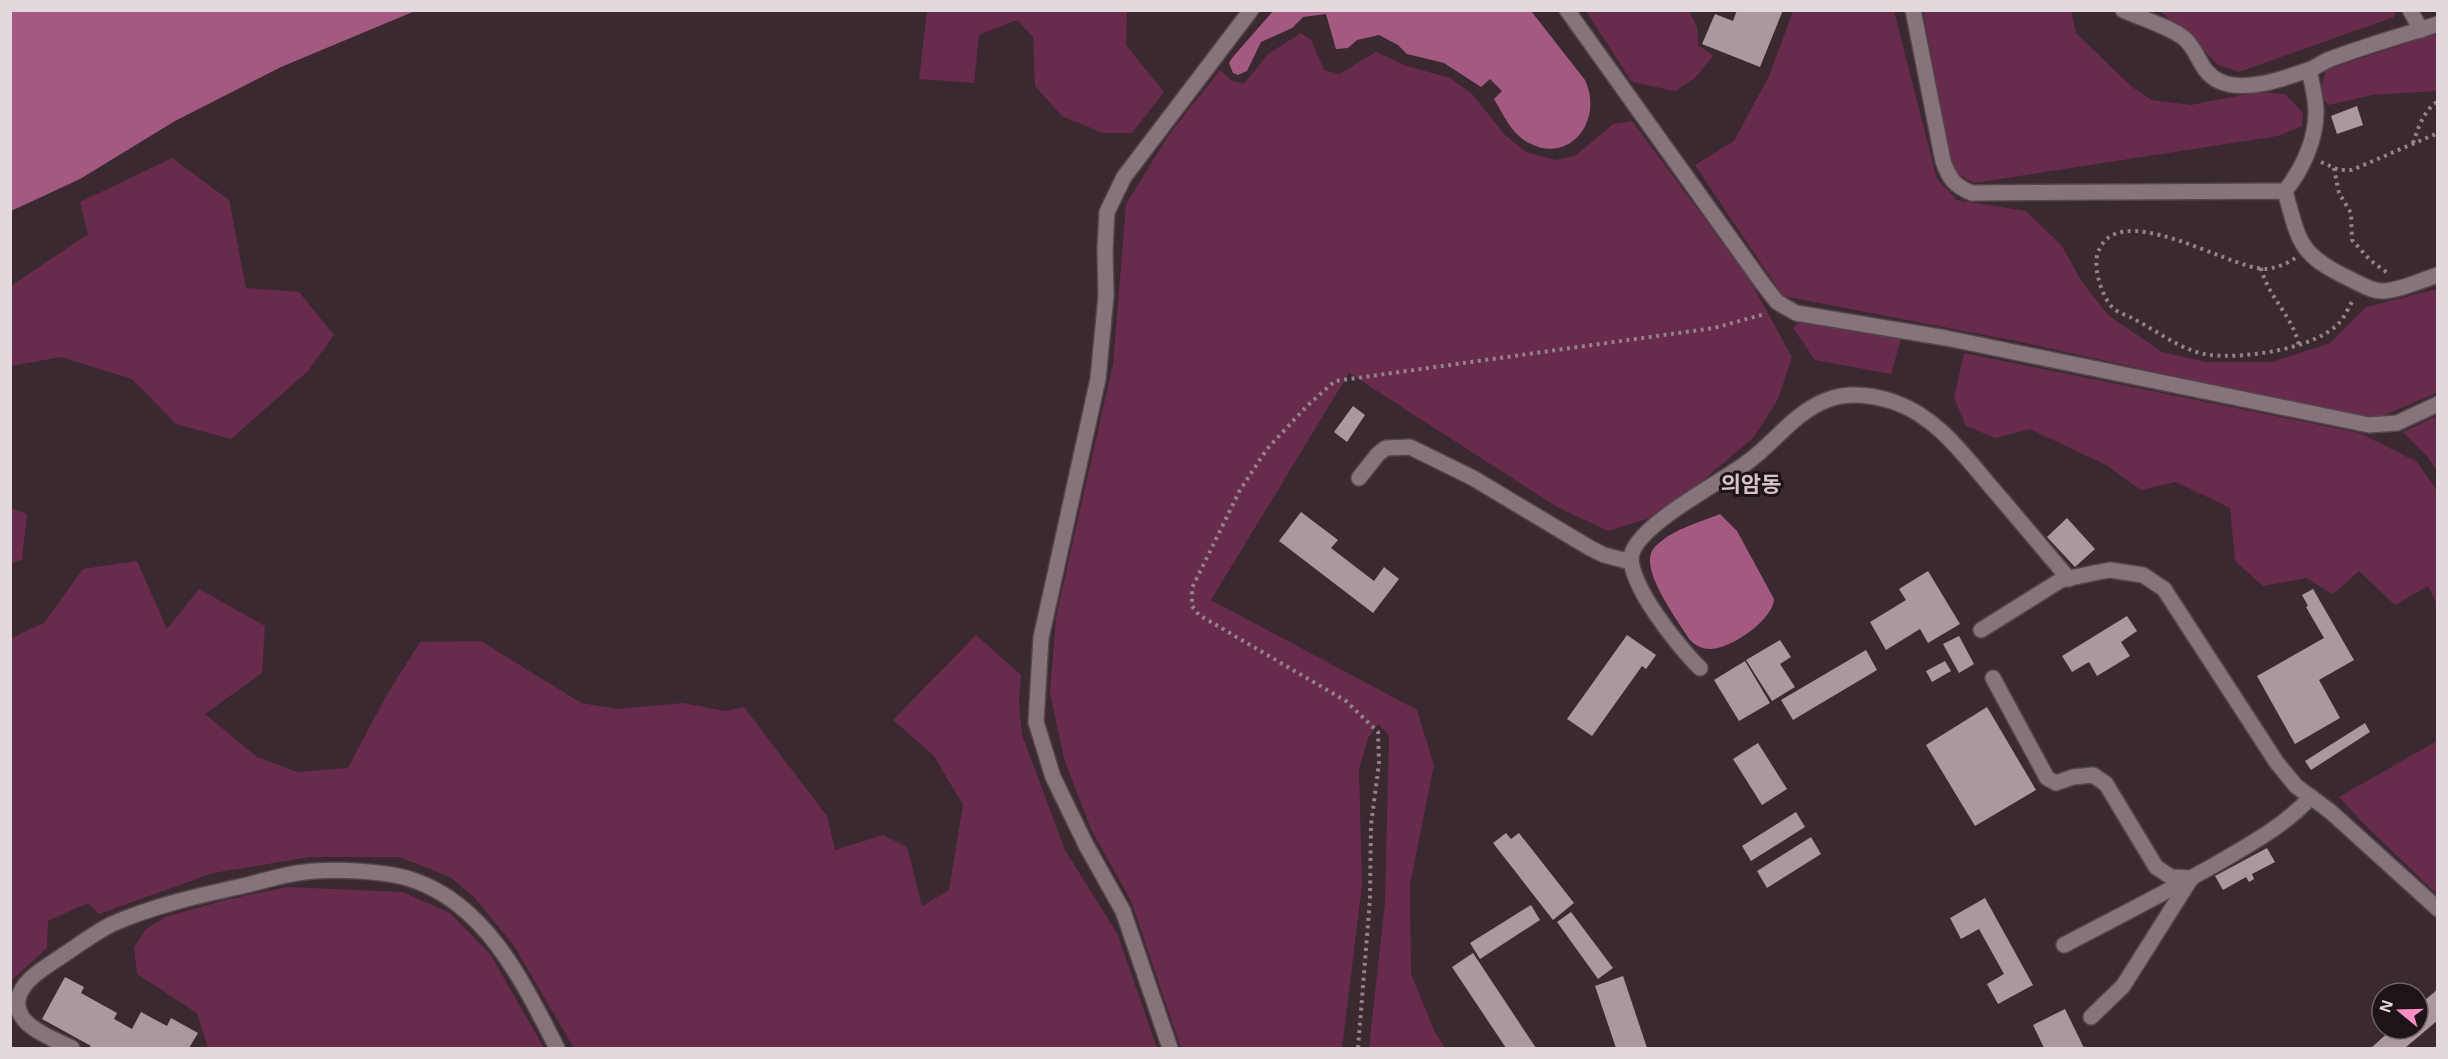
<svg xmlns="http://www.w3.org/2000/svg" width="2448" height="1059" font-family="Arial,'Noto Sans KR',sans-serif">
	<rect width="100%" height="100%" fill="#3a2931"/>
	<g fill="#682b4c">
		<polygon points="927,11 1127,11 1126,45 1164,92 1132,133 1103,133 1062,116 1035,86 1033,37 1017,20 979,35 974,83 919,79"/>
		<polygon points="1586,11 1689,11 1697,27 1698,45 1713,56 1695,78 1675,91 1632,82"/>
		<polygon points="1793,11 1894,11 1937,179 1957,200 2026,211 2062,246 2082,282 2108,315 2162,352 2206,362 2272,362 2330,343 2366,307 2437,289 2437,393 2372,420 2021,342 1783,296 1695,165 1734,141 1769,76"/>
		<polygon points="1923,11 2071,11 2076,33 2132,87 2152,100 2191,105 2258,92 2285,94 2303,113 2302,126 2278,136 1974,183 1958,174 1950,157"/>
		<polygon points="2160,11 2396,11 2394,17 2239,72 2218,65 2201,47"/>
		<polygon points="1301,33 1311,40 1324,70 1339,74 1376,52 1407,66 1450,78 1472,94 1505,135 1526,152 1556,160 1575,156 1613,124 1632,121 1748,277 1792,357 1778,399 1754,437 1701,482 1647,519 1608,531 1557,507 1349,373 1211,600 1417,710 1434,765 1410,885 1411,974 1435,1032 1445,1048 1369,1048 1385,902 1389,735 1378,724 1368,738 1359,769 1362,886 1342,1048 1181,1048 1131,901 1091,829 1064,759 1050,692 1056,617 1113,364 1126,204 1168,136 1220,70 1231,80 1244,84 1268,54"/>
		<polygon points="2437,33 2437,91 2372,95 2329,105 2319,96 2326,70"/>
		<polygon points="172,158 229,200 246,288 299,292 334,335 308,371 231,439 176,424 132,379 61,357 11,366 11,286 88,234 80,202"/>
		<polygon points="1799,322 1902,336 1891,374 1815,360 1793,328"/>
		<polygon points="1964,353 2360,433 2417,462 2437,491 2437,605 2428,586 2395,605 2359,571 2333,594 2306,578 2263,586 2235,561 2230,508 2176,482 2141,490 2106,465 2030,429 1995,438 1966,426 1954,398"/>
		<polygon points="2437,416 2437,471 2427,456 2403,432"/>
		<polygon points="11,508 27,514 22,560 11,563"/>
		<polygon points="137,561 167,629 199,589 265,626 262,673 205,714 257,757 297,772 348,768 386,696 420,642 481,641 581,703 618,709 683,703 725,711 744,707 827,816 835,850 883,835 907,847 922,906 949,890 963,805 934,756 893,720 976,635 1021,675 1019,704 1022,735 1065,850 1117,933 1157,1048 574,1048 514,946 474,897 450,877 399,857 310,857 213,873 99,914 88,903 48,921 47,948 11,981 11,638 44,623 83,569"/>
		<polygon points="2437,741 2437,894 2364,824 2339,797"/>
		<polygon points="287,887 403,892 450,913 490,954 544,1048 208,1048 197,1013 137,974 134,947 146,929 165,917 226,900"/>
	</g>
	<g fill="#a45a80">
		<polygon points="10,11 11,10 415,11 281,67 175,121 80,179 11,211"/>
		<path d="M1273 11H1531L1585 80C1604 120 1570 165 1529 143 1512 135 1503 114 1494 99L1502 91 1490 79 1481 87 1444 63 1407 54 1398 45 1379 35 1357 40 1348 48 1336 49 1326 14 1303 17 1292 28 1261 42 1247 71 1238 75 1233 73 1229 63 1232 58Z"/>
		<path d="M1720 514 1737 531 1774 599C1773 620 1732 648 1711 649 1702 649 1696 646 1690 640 1679 622 1637 567 1654 548 1670 530 1698 523 1720 514Z"/>
	</g>
	<g fill="#ac97a1">
		<polygon points="1737,10 1783,10 1760,67 1702,44 1715,14 1733,21"/>
		<polygon points="2357,106 2363,125 2337,134 2331,116"/>
		<polygon points="1353,406 1365,415 1347,442 1334,432"/>
		<polygon points="1301,512 1338,540 1331,548 1374,581 1384,567 1399,579 1373,613 1279,541"/>
		<polygon points="2067,518 2095,549 2075,567 2047,537"/>
		<polygon points="1928,571 1960,624 1928,643 1920,629 1886,650 1870,622 1906,600 1899,589"/>
		<polygon points="2313,589 2354,660 2319,680 2340,718 2295,744 2257,676 2324,638 2306,607 2308,606 2302,595"/>
		<polygon points="2127,616 2137,631 2121,642 2130,656 2097,676 2089,662 2072,672 2062,656"/>
		<polygon points="1627,635 1656,655 1646,669 1642,666 1592,736 1567,719"/>
		<polygon points="1959,636 1974,664 1959,673 1943,644"/>
		<polygon points="1780,640 1791,657 1780,664 1795,687 1772,701 1746,660"/>
		<polygon points="1866,650 1877,670 1793,720 1781,700"/>
		<polygon points="1745,661 1770,703 1739,721 1714,680"/>
		<polygon points="1945,661 1951,671 1932,682 1926,671"/>
		<polygon points="1987,707 2036,790 1975,826 1926,745"/>
		<polygon points="2365,723 2370,732 2311,770 2305,761"/>
		<polygon points="1758,743 1787,789 1762,805 1733,759"/>
		<polygon points="1796,812 1805,827 1751,861 1742,846"/>
		<polygon points="1506,833 1511,839 1519,833 1574,903 1553,920 1493,843"/>
		<polygon points="1811,837 1821,854 1767,888 1757,871"/>
		<polygon points="2267,848 2275,862 2252,874 2254,879 2249,882 2246,877 2223,890 2215,876"/>
		<polygon points="1985,898 2033,985 1998,1004 1987,984 2004,974 1979,929 1961,939 1950,918"/>
		<polygon points="1531,905 1540,920 1480,959 1470,943"/>
		<polygon points="1571,912 1613,968 1598,979 1557,922"/>
		<polygon points="1473,953 1536,1048 1506,1048 1452,967"/>
		<polygon points="1623,976 1647,1048 1616,1048 1595,986"/>
		<polygon points="65,977 84,987 81,993 117,1013 114,1019 132,1029 141,1012 167,1026 171,1018 198,1033 189,1048 89,1048 91,1046 42,1019"/>
		<polygon points="2438,989 2438,1020 2405,1048 2371,1048 2392,1029 2418,1029 2418,1006"/>
		<polygon points="2065,1009 2084,1048 2044,1048 2033,1025"/>
	</g>
	<g fill="none" stroke-linecap="round" stroke-linejoin="round">
		<g stroke="#53454c" stroke-width="18">
			<g id="minor">
				<polyline points="1567,10 1763,284 1777,302 1796,313 1946,338 2369,425 2397,423 2438,404"/>
				<path d="M1913 10 1943 161C1949 178 1954 186 1972 193L2285 191C2299 242 2299 255 2350 279 2361 284 2372 292 2384 291 2402 290 2421 280 2438 275"/>
				<path d="M2123 10C2140 18 2171 27 2185 39 2200 53 2199 71 2219 81 2244 93 2283 79 2308 70 2315 68 2321 63 2328 60 2364 46 2401 36 2438 24"/>
				<polyline points="2410,10 2421,30"/>
				<path d="M2285 191C2302 170 2316 140 2316 112 2316 99 2312 83 2309 70"/>
				<polyline points="1359,478 1378,454 1386,448 1410,447 1473,478 1590,548 1604,555 1631,562"/>
				<polyline points="1981,630 2061,580 2094,573 2110,570 2143,575 2164,589 2277,763 2296,786 2331,812 2438,909"/>
				<path d="M1700 668C1681 650 1624 580 1632 553 1642 523 1719 483 1745 464 1774 444 1793 413 1827 400 1848 392 1873 395 1894 402 1939 417 1968 461 1998 495 2022 523 2045 551 2069 579"/>
				<polyline points="1993,678 2047,778 2056,783 2073,777 2093,775 2106,784 2156,867 2171,877 2192,878"/>
				<path d="M2064 945C2115 918 2167 892 2218 863 2252 843 2284 826 2311 797"/>
				<polyline points="2091,1017 2123,986 2190,880"/>
				<path d="M72 1048C54 1039 14 1026 18 1000 21 981 44 968 59 958 76 947 94 933 112 924 155 905 202 895 247 885 266 880 286 874 305 872 333 868 387 871 413 880 487 905 524 984 557 1048"/>
				<polyline points="1170,1048 1123,911 1086,845 1053,777 1036,722 1041,638 1098,379 1106,296 1105,249 1107,212 1124,177 1251,10"/>
			</g>
		</g>
		<g stroke="#918389" stroke-width="4" stroke-dasharray="3 4.5" stroke-linecap="butt">
			<path d="M2413 143C2418 128 2424 110 2438 101"/>
			<polyline points="2321,162 2339,170 2352,170 2438,133"/>
			<polyline points="2334,168 2339,193 2351,213 2352,240 2370,260 2389,274"/>
			<path d="M2295 258C2287 264 2276 268 2266 269 2228 269 2113 193 2097 256 2094 271 2102 296 2112 307 2118 313 2126 315 2132 318 2158 331 2181 351 2210 355 2244 359 2316 349 2340 322 2345 316 2349 306 2354 299"/>
			<path d="M2261 268C2268 297 2292 315 2299 345"/>
			<polyline points="1358,1048 1370,899 1371,825 1379,763 1378,732 1346,701 1199,615 1192,606 1192,588 1240,490 1267,449 1307,406 1335,381 1714,328 1765,314"/>
		</g>
		<use href="#minor" stroke="#87737c" stroke-width="15"/>
	</g>
	<g text-anchor="middle" stroke-width="6" stroke-linejoin="round" paint-order="stroke">
		<g font-size="22" font-weight="bold" fill="#d7c1cb" stroke="#1c1418">
			<text x="1751" y="492">의암동</text>
		</g>
	</g>
	<rect width="2448" height="1059" fill="none" stroke="#e3d8dd" stroke-width="24"/>
	<g transform="translate(2400 1011) rotate(289)"><circle r="28" fill="#1c1418" stroke="#6c6267" stroke-width="1.5"/>
	<path d="M0-4.5L10 22L0 15L-10 22Z" fill="#fa8fc7"/>
	<text y="-9" font-size="16" font-weight="bold" text-anchor="middle" fill="#e3d8dd">N</text>
	</g>
</svg>
